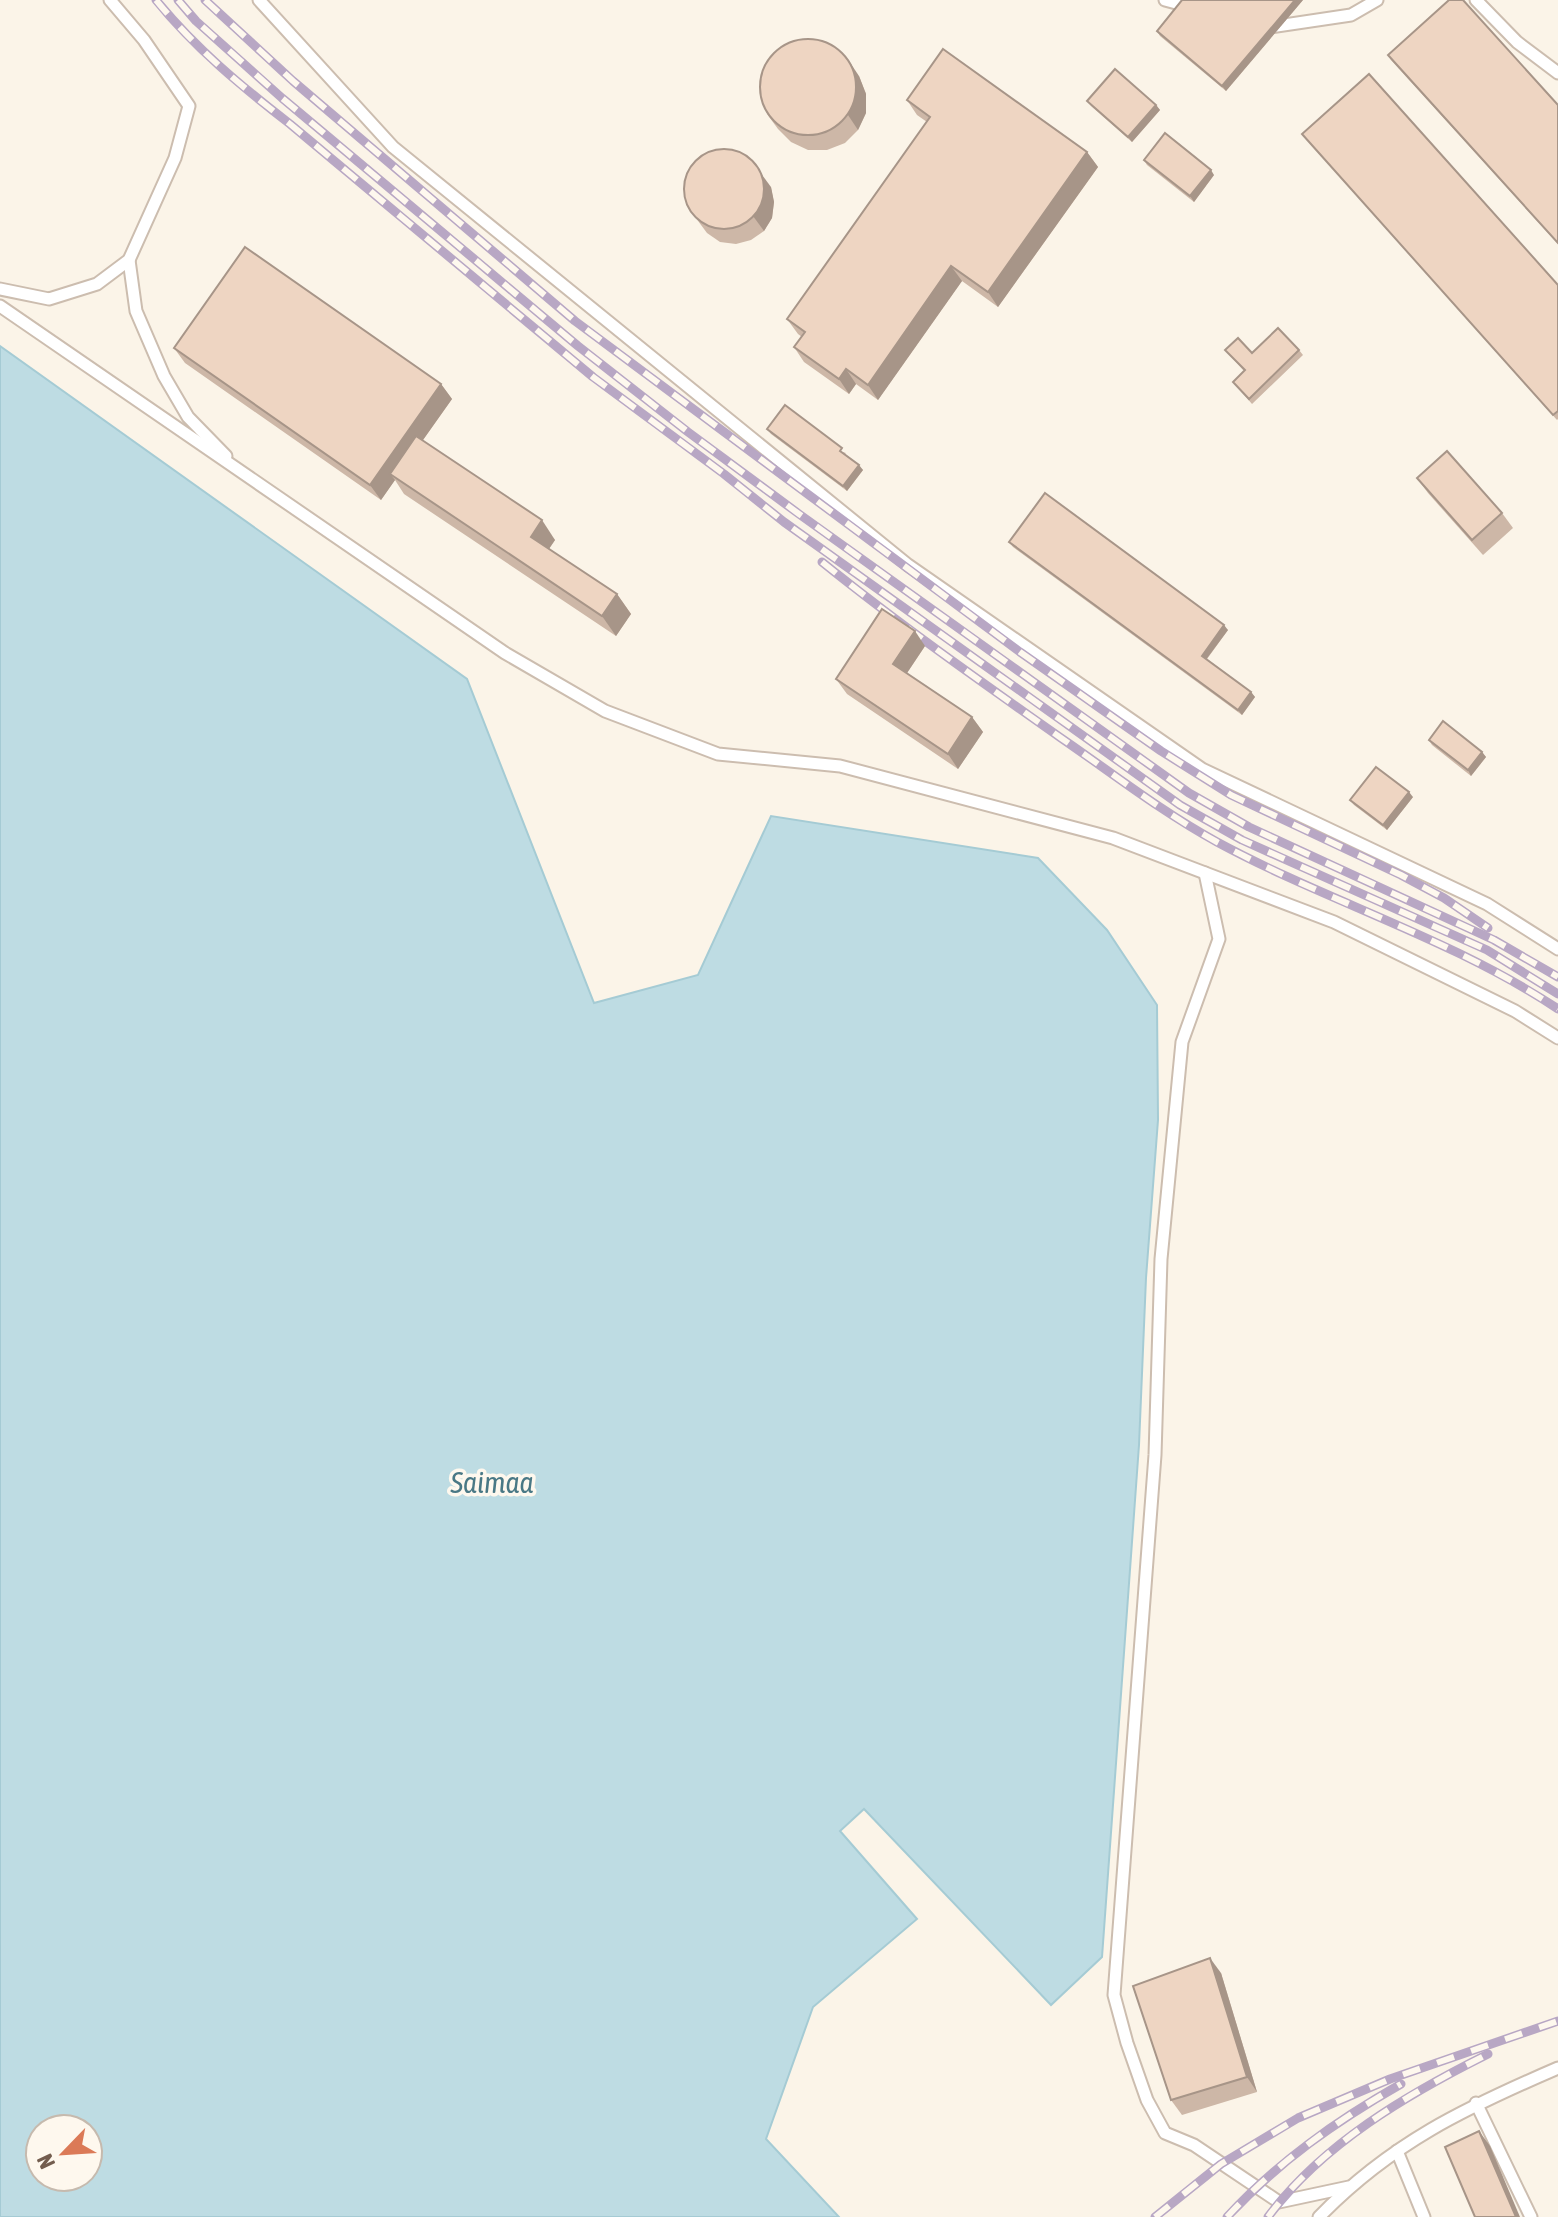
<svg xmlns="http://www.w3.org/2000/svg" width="1558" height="2217" font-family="'Asap Condensed',sans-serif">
	<rect width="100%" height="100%" fill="#fbf4e8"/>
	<path fill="#bedce3" stroke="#a5cbd4" stroke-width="2" fill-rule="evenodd" d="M0 346 467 679 594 1003 698 975 771 816 1038 858 1107 930 1157 1005 1158 1120 1146 1278 1139 1445 1102 1957 1051 2005 864 1809 840 1831 917 1919 813 2007 766 2139 839 2217H0ZM40 2129H88V2177H40Z"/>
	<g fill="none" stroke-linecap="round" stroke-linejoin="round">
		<g stroke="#ccbdaf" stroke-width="15">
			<g id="lane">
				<polyline points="259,0 393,147 908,565 1202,769 1487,904 1558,949"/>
				<polyline points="1165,0 1191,7"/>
				<polyline points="1476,0 1517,42 1558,73"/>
				<polyline points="1270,27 1351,15 1377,0"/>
				<polyline points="129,260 136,311 164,376 188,417 226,456"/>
				<polyline points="0,289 49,299 97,284 129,260 175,158 189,106 144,40 110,0"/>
				<polyline points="0,306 505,653 605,711 718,754 840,766 1113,838 1334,922 1515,1011 1558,1038"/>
				<polyline points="1205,873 1219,939 1182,1042 1161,1259 1155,1455 1114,1995 1127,2043 1147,2100 1165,2133 1194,2145 1279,2202 1349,2187"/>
				<polyline points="1476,2103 1531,2217"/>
				<polyline points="1397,2151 1424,2217"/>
				<path d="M1319 2217C1391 2143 1465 2108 1558 2068"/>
			</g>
		</g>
		<use href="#lane" stroke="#fff" stroke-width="11"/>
		<g stroke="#b8a7c4" stroke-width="9">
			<g id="rail">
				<path d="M156 0C195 48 241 86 290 124L593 377 724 474 784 522 1180 805 1242 840 1487 950 1558 994"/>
				<polyline points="178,0 196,21 282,98 578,346 688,432 799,514 1189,793 1249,827 1494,940 1558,977"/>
				<polyline points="205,0 293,81 575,321 1020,652 1161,751 1231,795 1401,875 1444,898 1488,928"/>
				<path d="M822 562C899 624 980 681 1061 738 1112 773 1162 812 1217 842 1328 902 1451 938 1558 1009"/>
				<polyline points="1155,2217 1221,2164 1298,2118 1390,2079 1558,2021"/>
				<path d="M1227 2217C1278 2162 1336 2121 1401 2084"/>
				<path d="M1268 2217C1322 2144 1408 2094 1488 2054"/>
			</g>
		</g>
		<use href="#rail" stroke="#fef8ee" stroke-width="6" stroke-dasharray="18" stroke-linecap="butt"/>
	</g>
	<g fill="#cdb7a7">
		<polygon points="1182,0 1303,0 1226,91 1160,36 1157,31"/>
		<polygon points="1388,55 1558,105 1558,244 1391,60"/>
		<polygon points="859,76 866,94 866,113 858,130 845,143 827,150 808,150 791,142 778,129 767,114"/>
		<polygon points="907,100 1087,152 1098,167 998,307 962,281 878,400 856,384 849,394 804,362 794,347 802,337 798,334 787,319 927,122 917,115"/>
		<polygon points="1087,101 1156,105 1160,110 1132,142 1091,106"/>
		<polygon points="1302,134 1558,285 1558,419 1557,420"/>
		<polygon points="1144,160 1214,175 1194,202 1147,165"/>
		<polygon points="771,187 774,202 772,218 764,231 751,240 736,244 720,242 707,233 687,206"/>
		<polygon points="174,348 441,384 452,399 423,440 555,540 549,549 617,594 631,614 616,636 404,494 395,480 381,500 185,363"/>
		<polygon points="1225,350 1252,353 1299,350 1303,355 1252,404 1233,382 1244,371"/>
		<polygon points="767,429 846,453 845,454 863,470 847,491 771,434"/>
		<polygon points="1417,478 1502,513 1513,528 1483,555 1428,493"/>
		<polygon points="1009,542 1228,630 1207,659 1251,692 1255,697 1242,715 1013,547"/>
		<polygon points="925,646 907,673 972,717 983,732 958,769 847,694 836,679"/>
		<polygon points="1429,740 1482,752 1486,757 1471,776 1432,745"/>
		<polygon points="1413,797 1387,830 1354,805 1350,800"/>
		<polygon points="1221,1973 1257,2092 1182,2115 1171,2100"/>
	</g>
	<g fill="#a79588">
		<polygon points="1295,0 1303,0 1226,91 1222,86"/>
		<polygon points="849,61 859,76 866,94 866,113 858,130 848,115"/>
		<polygon points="1156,105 1160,110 1132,142 1128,137"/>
		<polygon points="1087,152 1098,167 998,307 988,292"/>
		<polygon points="1211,170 1214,175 1194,202 1190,196"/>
		<polygon points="760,172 771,187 774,202 772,218 764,231 753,216"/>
		<polygon points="951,266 962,281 878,400 868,385"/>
		<polygon points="846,369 856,384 849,394 839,379"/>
		<polygon points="441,384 452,399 396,478 390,474 395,480 381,500 370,485"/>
		<polygon points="859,465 863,470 847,491 843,486"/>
		<polygon points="542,520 555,540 544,556 531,537"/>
		<polygon points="617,594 631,614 616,636 602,616"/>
		<polygon points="1224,625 1228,630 1205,661 1202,656"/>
		<polygon points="915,631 925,646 903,679 893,664"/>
		<polygon points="1251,692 1255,697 1242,715 1238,710"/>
		<polygon points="972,717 983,732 958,769 948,754"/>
		<polygon points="1482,752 1486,757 1471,776 1468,770"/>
		<polygon points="1409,792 1413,797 1387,830 1383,825"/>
		<polygon points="1210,1958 1221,1973 1257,2092 1247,2077"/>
		<polygon points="1479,2131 1490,2146 1520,2217 1516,2217"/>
	</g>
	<g fill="#eed5c2" stroke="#a79588" stroke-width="2">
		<polygon points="1182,0 1295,0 1222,86 1157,31"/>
		<polygon points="1449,0 1463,0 1558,105 1558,243 1388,55"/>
		<circle cx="808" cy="87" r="48"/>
		<polygon points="943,49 1087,152 988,292 951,266 868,385 846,369 839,379 794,347 805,332 787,319 930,117 907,100"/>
		<polygon points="1115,69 1156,105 1128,137 1087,101"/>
		<polygon points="1369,74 1558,285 1558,411 1553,415 1302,134"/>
		<polygon points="1165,133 1211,170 1190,196 1144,160"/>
		<circle cx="724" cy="189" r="40"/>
		<polygon points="245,247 441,384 370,485 174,348"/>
		<polygon points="1278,328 1299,350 1249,399 1233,382 1245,370 1225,350 1238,338 1252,353"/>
		<polygon points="785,405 842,448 840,451 859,465 843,486 767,429"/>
		<polygon points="416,436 542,520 531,537 617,594 602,616 390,474"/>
		<polygon points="1447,451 1502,513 1472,540 1417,478"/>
		<polygon points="1045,493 1224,625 1202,656 1251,692 1238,710 1009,542"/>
		<polygon points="882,609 915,631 893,664 972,717 948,754 836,679"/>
		<polygon points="1443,721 1482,752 1468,770 1429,740"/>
		<polygon points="1376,767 1409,792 1383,825 1350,800"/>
		<polygon points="1210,1958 1247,2077 1171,2100 1133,1986"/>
		<polygon points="1479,2131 1516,2217 1475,2217 1445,2147"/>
	</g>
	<g text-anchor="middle" stroke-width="7" stroke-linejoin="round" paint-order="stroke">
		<g font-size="30" font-style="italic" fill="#497885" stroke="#fef8ee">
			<text x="492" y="1493">Saimaa</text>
		</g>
	</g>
	<g transform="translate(64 2153) rotate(245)"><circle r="38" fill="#fef8ee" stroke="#c6baae" stroke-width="2"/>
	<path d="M0-6L14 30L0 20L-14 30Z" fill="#db7a57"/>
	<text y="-12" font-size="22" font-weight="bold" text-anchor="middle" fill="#735d4e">N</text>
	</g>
</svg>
